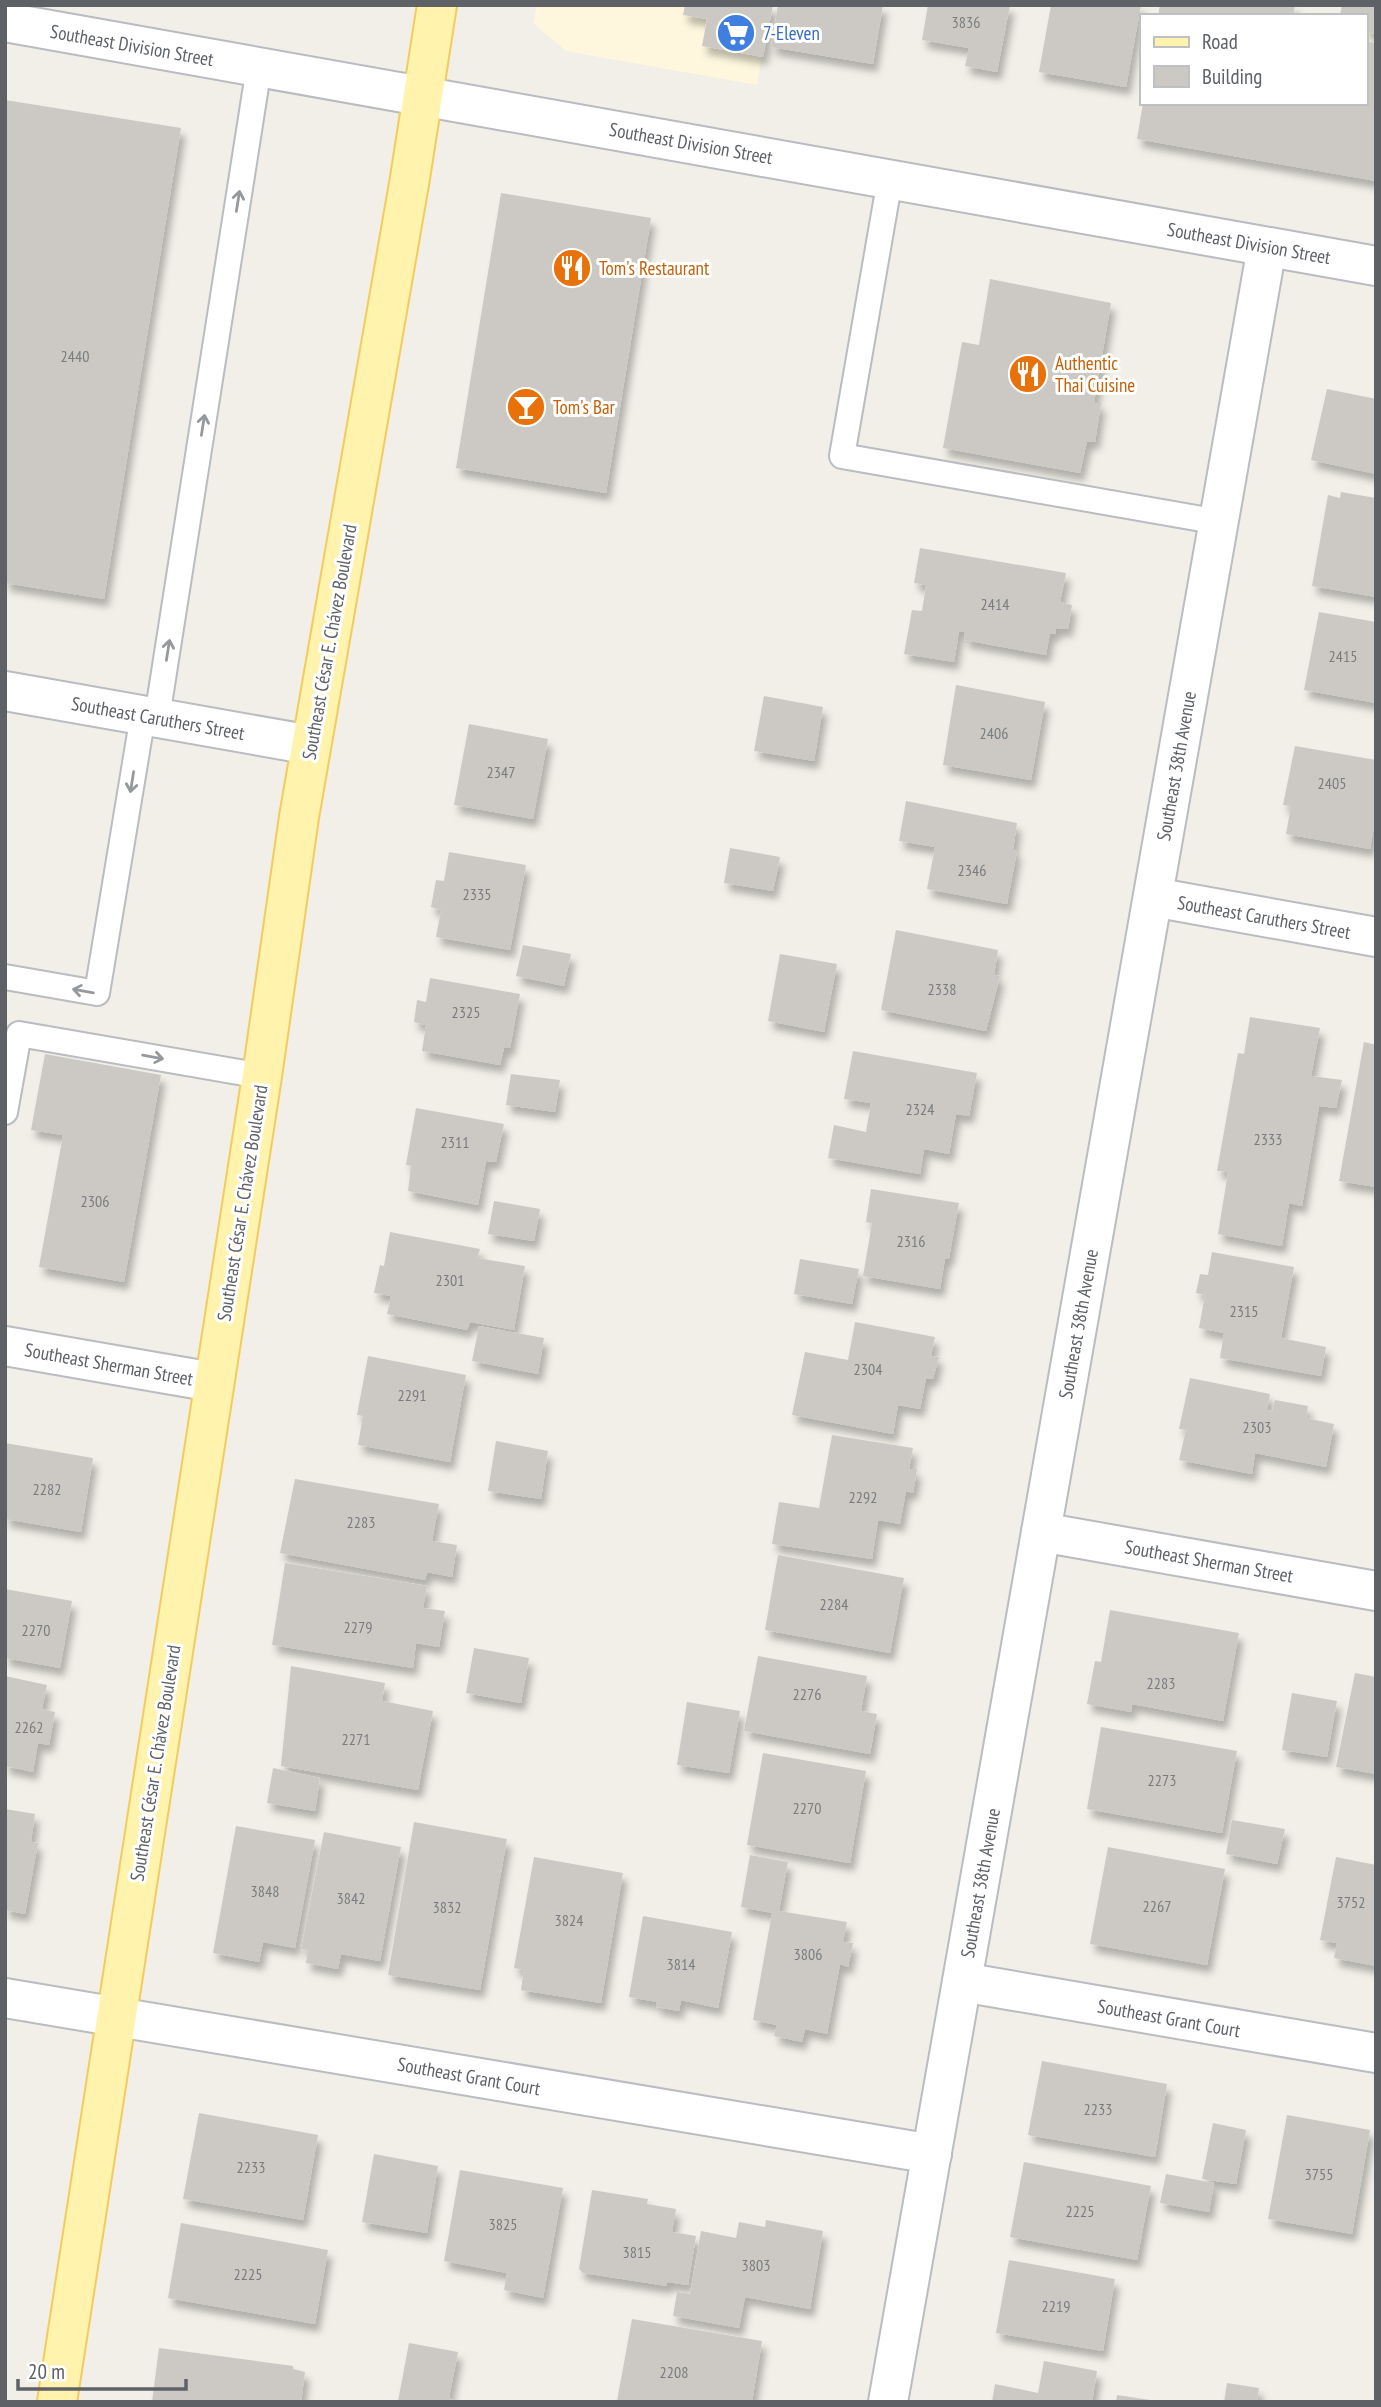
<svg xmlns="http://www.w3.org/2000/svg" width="1381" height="2407" font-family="'PT Sans Narrow',sans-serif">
	<defs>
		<filter id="shadow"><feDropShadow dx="4.5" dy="8" stdDeviation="3.5" flood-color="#0004"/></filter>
	</defs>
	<rect width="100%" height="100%" fill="#f1efe7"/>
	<polygon fill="#fef7de" points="537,5 770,5 757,85 566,51 533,23"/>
	<g fill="#ccc9c4" filter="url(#shadow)">
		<polygon points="685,5 773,5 763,57 702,46 707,19 683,15"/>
		<polygon points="778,5 883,5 873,64 771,47"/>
		<polygon points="928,5 1010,5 997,72 965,66 969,48 922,40"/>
		<polygon points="1051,5 1141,5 1126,87 1039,72"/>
		<polygon points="1160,5 1295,5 1293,16 1158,16"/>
		<polygon points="1342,5 1376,5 1376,34 1365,32 1365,16 1340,16"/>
		<polygon points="1365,41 1376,43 1376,181 1137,139 1143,103 1365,103"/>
		<polygon points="5,100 181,128 104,599 5,583"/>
		<polygon points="501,193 651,218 606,493 456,468"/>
		<polygon points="990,279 1111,303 1094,403 1101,403 1095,442 1087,441 1080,473 943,448 962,342 979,345"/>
		<polygon points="1327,389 1376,399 1376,474 1311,460"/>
		<polygon points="1341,492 1376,498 1376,597 1312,586 1328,495 1340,498"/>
		<polygon points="920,548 1066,573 1060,602 1072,605 1068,629 1056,628 1056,634 1050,633 1046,655 964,640 965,632 959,631 954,662 904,654 912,610 922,611 926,585 914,583"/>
		<polygon points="1319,612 1376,622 1376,703 1304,690"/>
		<polygon points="956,685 1045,702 1031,780 943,765"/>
		<polygon points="764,696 823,707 814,761 754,751"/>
		<polygon points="469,724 548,739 533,819 454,805"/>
		<polygon points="1295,746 1376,760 1376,815 1370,849 1286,834 1291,806 1283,805"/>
		<polygon points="906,801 1017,823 1013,850 1017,851 1007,904 927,889 935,847 899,841"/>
		<polygon points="730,848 780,857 773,891 724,883"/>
		<polygon points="449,852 526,865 510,950 436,937 441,910 431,907 436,880 444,881"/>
		<polygon points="896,930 998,950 994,975 1000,976 986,1031 881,1010"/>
		<polygon points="523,945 571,954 564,986 516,976"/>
		<polygon points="780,954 837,964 824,1032 768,1021"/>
		<polygon points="430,978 520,994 510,1048 504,1048 500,1065 422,1051 426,1025 414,1022 417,1000 426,1002"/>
		<polygon points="1250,1017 1320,1028 1311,1076 1342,1080 1336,1108 1319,1106 1302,1206 1289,1203 1282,1246 1218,1234 1228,1172 1217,1171 1238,1053 1244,1054"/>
		<polygon points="1364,1042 1376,1045 1376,1187 1339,1181"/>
		<polygon points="853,1051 977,1073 969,1116 956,1114 949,1154 924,1149 920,1174 828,1158 834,1125 866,1132 871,1103 844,1099"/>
		<polygon points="45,1054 161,1075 124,1282 39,1267 63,1135 31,1130"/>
		<polygon points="511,1074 560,1080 555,1112 506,1105"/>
		<polygon points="416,1108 504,1124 496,1162 486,1161 478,1205 408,1191 411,1166 406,1165"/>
		<polygon points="871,1189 959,1203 949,1258 945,1259 940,1289 863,1276 872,1223 866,1222"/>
		<polygon points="494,1201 540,1209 534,1241 488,1234"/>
		<polygon points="390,1232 480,1249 477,1258 525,1266 514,1330 470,1322 467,1330 387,1314 391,1296 374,1293 380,1265 384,1266"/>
		<polygon points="1212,1252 1294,1267 1281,1338 1326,1347 1321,1376 1220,1358 1224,1333 1199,1328 1205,1295 1196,1293 1200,1274 1208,1275"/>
		<polygon points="800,1259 859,1269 852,1304 794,1294"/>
		<polygon points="855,1322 935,1337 931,1356 939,1357 933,1379 926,1378 920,1409 898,1405 893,1434 792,1415 805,1352 848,1360"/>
		<polygon points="479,1326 544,1338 538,1374 472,1361"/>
		<polygon points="368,1356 466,1375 450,1462 358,1445 363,1416 357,1415"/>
		<polygon points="1190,1378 1270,1394 1267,1410 1272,1411 1275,1400 1308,1406 1306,1418 1334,1424 1326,1467 1255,1453 1252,1474 1179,1460 1186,1430 1179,1429"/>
		<polygon points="832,1435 913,1448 909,1469 917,1469 913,1493 906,1491 900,1524 878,1520 872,1559 772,1544 779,1502 819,1508"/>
		<polygon points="496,1441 548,1451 541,1499 488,1491"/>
		<polygon points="5,1443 93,1458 81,1532 5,1519"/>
		<polygon points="295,1479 439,1504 432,1541 457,1545 452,1577 427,1572 425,1580 280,1553"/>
		<polygon points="778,1555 904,1578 890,1653 765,1630"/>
		<polygon points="285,1563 427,1586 423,1608 445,1611 439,1647 416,1643 413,1668 272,1645"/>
		<polygon points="5,1589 72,1601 60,1668 5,1658"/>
		<polygon points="1110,1610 1239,1633 1223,1721 1132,1704 1131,1712 1087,1704 1095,1661 1101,1662"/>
		<polygon points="474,1648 529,1658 521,1703 466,1693"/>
		<polygon points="758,1656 867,1676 861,1711 877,1714 870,1754 744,1731"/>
		<polygon points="291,1666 385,1683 382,1701 433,1711 418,1790 281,1766"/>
		<polygon points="1355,1673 1376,1677 1376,1774 1336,1767"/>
		<polygon points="5,1676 47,1685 42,1709 55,1712 49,1745 38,1743 33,1772 5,1766"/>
		<polygon points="1292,1693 1337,1701 1327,1757 1282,1750"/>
		<polygon points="687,1702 740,1711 729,1773 677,1765"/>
		<polygon points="1101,1727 1237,1751 1222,1833 1087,1809"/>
		<polygon points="763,1753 866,1771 850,1863 747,1845"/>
		<polygon points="273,1768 320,1778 315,1811 267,1803"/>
		<polygon points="5,1809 35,1814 31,1842 38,1843 25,1914 5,1910"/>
		<polygon points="1232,1820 1285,1829 1277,1864 1226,1854"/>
		<polygon points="414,1822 507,1839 480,1990 388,1975"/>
		<polygon points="236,1826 315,1840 295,1948 263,1942 259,1962 213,1953"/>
		<polygon points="324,1832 401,1847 380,1961 341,1954 338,1969 306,1963 308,1950 301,1949"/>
		<polygon points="1108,1847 1225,1869 1207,1965 1090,1944"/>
		<polygon points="750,1855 788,1862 779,1911 847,1922 843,1942 853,1943 848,1967 840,1964 827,2034 805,2029 802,2042 774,2036 777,2025 753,2020 772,1913 741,1907"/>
		<polygon points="534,1857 623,1873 601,2003 521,1990 524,1970 514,1968"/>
		<polygon points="1336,1857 1376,1865 1376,1966 1334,1958 1337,1943 1320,1940"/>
		<polygon points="643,1916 732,1932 718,2008 681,2000 679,2011 656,2007 657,2002 629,1997"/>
		<polygon points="1042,2061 1167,2084 1155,2157 1028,2135"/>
		<polygon points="199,2113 318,2135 303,2220 183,2199"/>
		<polygon points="1287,2115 1370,2130 1352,2234 1268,2219"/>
		<polygon points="1213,2123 1246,2130 1236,2184 1202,2179"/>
		<polygon points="374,2154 438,2166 427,2233 362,2222"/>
		<polygon points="1024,2162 1151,2186 1137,2260 1010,2237"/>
		<polygon points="460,2170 563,2188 543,2298 504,2290 507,2273 444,2261"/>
		<polygon points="1166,2174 1214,2183 1209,2212 1160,2203"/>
		<polygon points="592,2190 648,2199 647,2204 676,2209 672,2232 696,2236 688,2285 667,2282 667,2286 583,2273 579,2269"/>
		<polygon points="766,2220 823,2231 810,2309 745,2297 739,2328 673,2316 677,2292 690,2294 701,2231 736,2238 739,2222 765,2227"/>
		<polygon points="181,2223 328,2250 315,2324 168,2298"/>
		<polygon points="1009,2260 1115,2279 1103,2351 996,2333"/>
		<polygon points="632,2319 762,2341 752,2402 617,2401"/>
		<polygon points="409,2343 458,2352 449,2398 459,2402 398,2401"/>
		<polygon points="159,2348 293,2366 293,2369 305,2372 301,2402 152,2402"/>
		<polygon points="1044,2361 1097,2371 1092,2402 992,2402 995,2384 1038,2393"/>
		<polygon points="1227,2383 1259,2388 1257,2402 1224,2402"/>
		<polygon points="1117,2395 1150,2400 1150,2402 1116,2402"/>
	</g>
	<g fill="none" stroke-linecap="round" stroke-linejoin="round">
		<g stroke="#b9bcc0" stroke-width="28">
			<g id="service">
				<polyline points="890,179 842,456 1219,522"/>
				<polyline points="157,717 259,67"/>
				<polyline points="5,977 97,993 143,715"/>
				<polyline points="5,1112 19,1034 262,1076"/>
			</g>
		</g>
		<g stroke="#b9bcc0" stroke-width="42">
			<g id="minor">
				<polyline points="5,691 311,745"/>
				<polyline points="1153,897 1376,937"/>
				<polyline points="5,1346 213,1382"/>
				<polyline points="1041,1532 1376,1591"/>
				<polyline points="962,1982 1376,2053"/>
				<polyline points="5,1998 932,2154"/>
				<polyline points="888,2402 1267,247"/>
			</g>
		</g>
		<g stroke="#b8bbc0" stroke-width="42">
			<polyline id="secondary" points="5,22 1376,266"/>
		</g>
		<g stroke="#f4cb5d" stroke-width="42">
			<polyline id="primary" points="57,2402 262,1076 299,817 410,178 437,5"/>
		</g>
		<use href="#service" stroke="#fff" stroke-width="24"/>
		<use href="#minor" stroke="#fff" stroke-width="38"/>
		<use href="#secondary" stroke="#fff" stroke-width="38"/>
		<use href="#primary" stroke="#fff3ad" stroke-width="38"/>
	</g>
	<defs><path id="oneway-shaft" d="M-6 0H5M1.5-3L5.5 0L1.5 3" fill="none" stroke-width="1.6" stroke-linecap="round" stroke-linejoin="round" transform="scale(1.75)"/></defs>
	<g stroke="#96999c">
		<use href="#oneway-shaft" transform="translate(238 201) rotate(-81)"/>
		<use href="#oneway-shaft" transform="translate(203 425) rotate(-81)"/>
		<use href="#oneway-shaft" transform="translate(168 650) rotate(-81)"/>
		<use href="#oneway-shaft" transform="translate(132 782) rotate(99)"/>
		<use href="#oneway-shaft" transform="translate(83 991) rotate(-170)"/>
		<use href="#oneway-shaft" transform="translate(153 1057) rotate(10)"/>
	</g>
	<defs>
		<g id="supermarket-disc" transform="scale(2.0125)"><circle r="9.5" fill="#3f7fe0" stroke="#fff"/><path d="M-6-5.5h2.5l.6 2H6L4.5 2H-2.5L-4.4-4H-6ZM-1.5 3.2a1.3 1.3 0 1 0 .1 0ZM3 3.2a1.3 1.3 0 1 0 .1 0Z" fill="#fff"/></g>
		<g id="restaurant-disc" transform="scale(2.0125)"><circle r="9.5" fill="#e8710a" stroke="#fff"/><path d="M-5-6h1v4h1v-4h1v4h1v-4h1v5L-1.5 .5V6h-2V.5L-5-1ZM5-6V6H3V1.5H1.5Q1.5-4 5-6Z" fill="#fff"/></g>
		<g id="bar-disc" transform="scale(2.0125)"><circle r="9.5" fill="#e8710a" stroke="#fff"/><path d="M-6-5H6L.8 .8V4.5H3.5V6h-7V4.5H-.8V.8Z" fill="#fff"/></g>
	</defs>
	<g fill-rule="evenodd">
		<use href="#supermarket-disc" x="736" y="33"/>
		<use href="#restaurant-disc" x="572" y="268"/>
		<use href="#restaurant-disc" x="1028" y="374"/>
		<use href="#bar-disc" x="526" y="407"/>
	</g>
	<g text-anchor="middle" stroke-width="6" stroke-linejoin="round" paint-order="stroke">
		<g font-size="16" fill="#7a7c7e">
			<text x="966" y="28">3836</text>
			<text x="75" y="362">2440</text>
			<text x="995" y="610">2414</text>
			<text x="1343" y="662">2415</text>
			<text x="994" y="739">2406</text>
			<text x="501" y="778">2347</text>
			<text x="1332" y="789">2405</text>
			<text x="972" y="876">2346</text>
			<text x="477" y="900">2335</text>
			<text x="942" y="995">2338</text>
			<text x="466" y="1018">2325</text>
			<text x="920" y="1115">2324</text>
			<text x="1268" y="1145">2333</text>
			<text x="455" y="1148">2311</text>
			<text x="95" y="1207">2306</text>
			<text x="911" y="1247">2316</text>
			<text x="450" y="1286">2301</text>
			<text x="1244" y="1317">2315</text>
			<text x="868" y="1375">2304</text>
			<text x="412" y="1401">2291</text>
			<text x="1257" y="1433">2303</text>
			<text x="47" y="1495">2282</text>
			<text x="863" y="1503">2292</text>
			<text x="361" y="1528">2283</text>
			<text x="834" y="1610">2284</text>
			<text x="358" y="1633">2279</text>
			<text x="36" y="1636">2270</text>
			<text x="1161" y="1689">2283</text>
			<text x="807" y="1700">2276</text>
			<text x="29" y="1733">2262</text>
			<text x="356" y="1745">2271</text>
			<text x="1162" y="1786">2273</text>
			<text x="807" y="1814">2270</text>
			<text x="265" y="1897">3848</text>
			<text x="351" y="1904">3842</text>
			<text x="1351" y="1908">3752</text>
			<text x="1157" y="1912">2267</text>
			<text x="447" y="1913">3832</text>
			<text x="569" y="1926">3824</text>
			<text x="808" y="1960">3806</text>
			<text x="681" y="1970">3814</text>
			<text x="1098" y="2115">2233</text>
			<text x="251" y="2173">2233</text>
			<text x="1319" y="2180">3755</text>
			<text x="1080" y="2217">2225</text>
			<text x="503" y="2230">3825</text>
			<text x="637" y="2258">3815</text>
			<text x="756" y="2271">3803</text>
			<text x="248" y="2280">2225</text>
			<text x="1056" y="2312">2219</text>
			<text x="674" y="2378">2208</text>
		</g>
		<g font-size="19" fill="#366cbe" stroke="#fff" text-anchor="start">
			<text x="763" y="40">7-Eleven</text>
		</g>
		<g font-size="19" fill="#5e6267" stroke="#fff">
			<text transform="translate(132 45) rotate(10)" y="7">Southeast Division Street</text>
			<text transform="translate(691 143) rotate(10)" y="7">Southeast Division Street</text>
			<text transform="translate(1249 243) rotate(10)" y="7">Southeast Division Street</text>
			<text transform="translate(329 642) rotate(-80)" y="7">Southeast César E. Chávez Boulevard</text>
			<text transform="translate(158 718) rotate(10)" y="7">Southeast Caruthers Street</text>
			<text transform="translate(1176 766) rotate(-80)" y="7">Southeast 38th Avenue</text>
			<text transform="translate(1264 917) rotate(10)" y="7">Southeast Caruthers Street</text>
			<text transform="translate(242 1203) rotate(-81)" y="7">Southeast César E. Chávez Boulevard</text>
			<text transform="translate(1078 1324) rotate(-80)" y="7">Southeast 38th Avenue</text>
			<text transform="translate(109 1364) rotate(10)" y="7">Southeast Sherman Street</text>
			<text transform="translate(1209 1561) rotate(10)" y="7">Southeast Sherman Street</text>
			<text transform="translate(155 1763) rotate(-81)" y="7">Southeast César E. Chávez Boulevard</text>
			<text transform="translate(980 1883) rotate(-80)" y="7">Southeast 38th Avenue</text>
			<text transform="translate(1169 2018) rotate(10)" y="7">Southeast Grant Court</text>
			<text transform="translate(469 2076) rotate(10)" y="7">Southeast Grant Court</text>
		</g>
		<g font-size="19" fill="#c56008" stroke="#fff" text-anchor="start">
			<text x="599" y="275">Tom's Restaurant</text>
			<text x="1055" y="370">Authentic<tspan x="1055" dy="22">Thai Cuisine</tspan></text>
			<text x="553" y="414">Tom's Bar</text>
		</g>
	</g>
	<rect width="1381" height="2407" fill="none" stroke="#5e6267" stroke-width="14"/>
	<rect x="1140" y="14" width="228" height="91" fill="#ffffff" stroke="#bfc0c2" stroke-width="2"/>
	<rect x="1154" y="37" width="35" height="10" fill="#fff3ad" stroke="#bfc0c2" stroke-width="2"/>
	<text x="1202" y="49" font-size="21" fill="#5e6267">Road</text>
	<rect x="1154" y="66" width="35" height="21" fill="#ccc9c4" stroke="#bfc0c2" stroke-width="2"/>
	<text x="1202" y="84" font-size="21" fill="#5e6267">Building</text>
	<path d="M18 2379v10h168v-10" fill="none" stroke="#5e6267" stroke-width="3.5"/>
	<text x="28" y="2379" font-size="21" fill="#5e6267" stroke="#ffffff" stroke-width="5" paint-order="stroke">20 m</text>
</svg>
